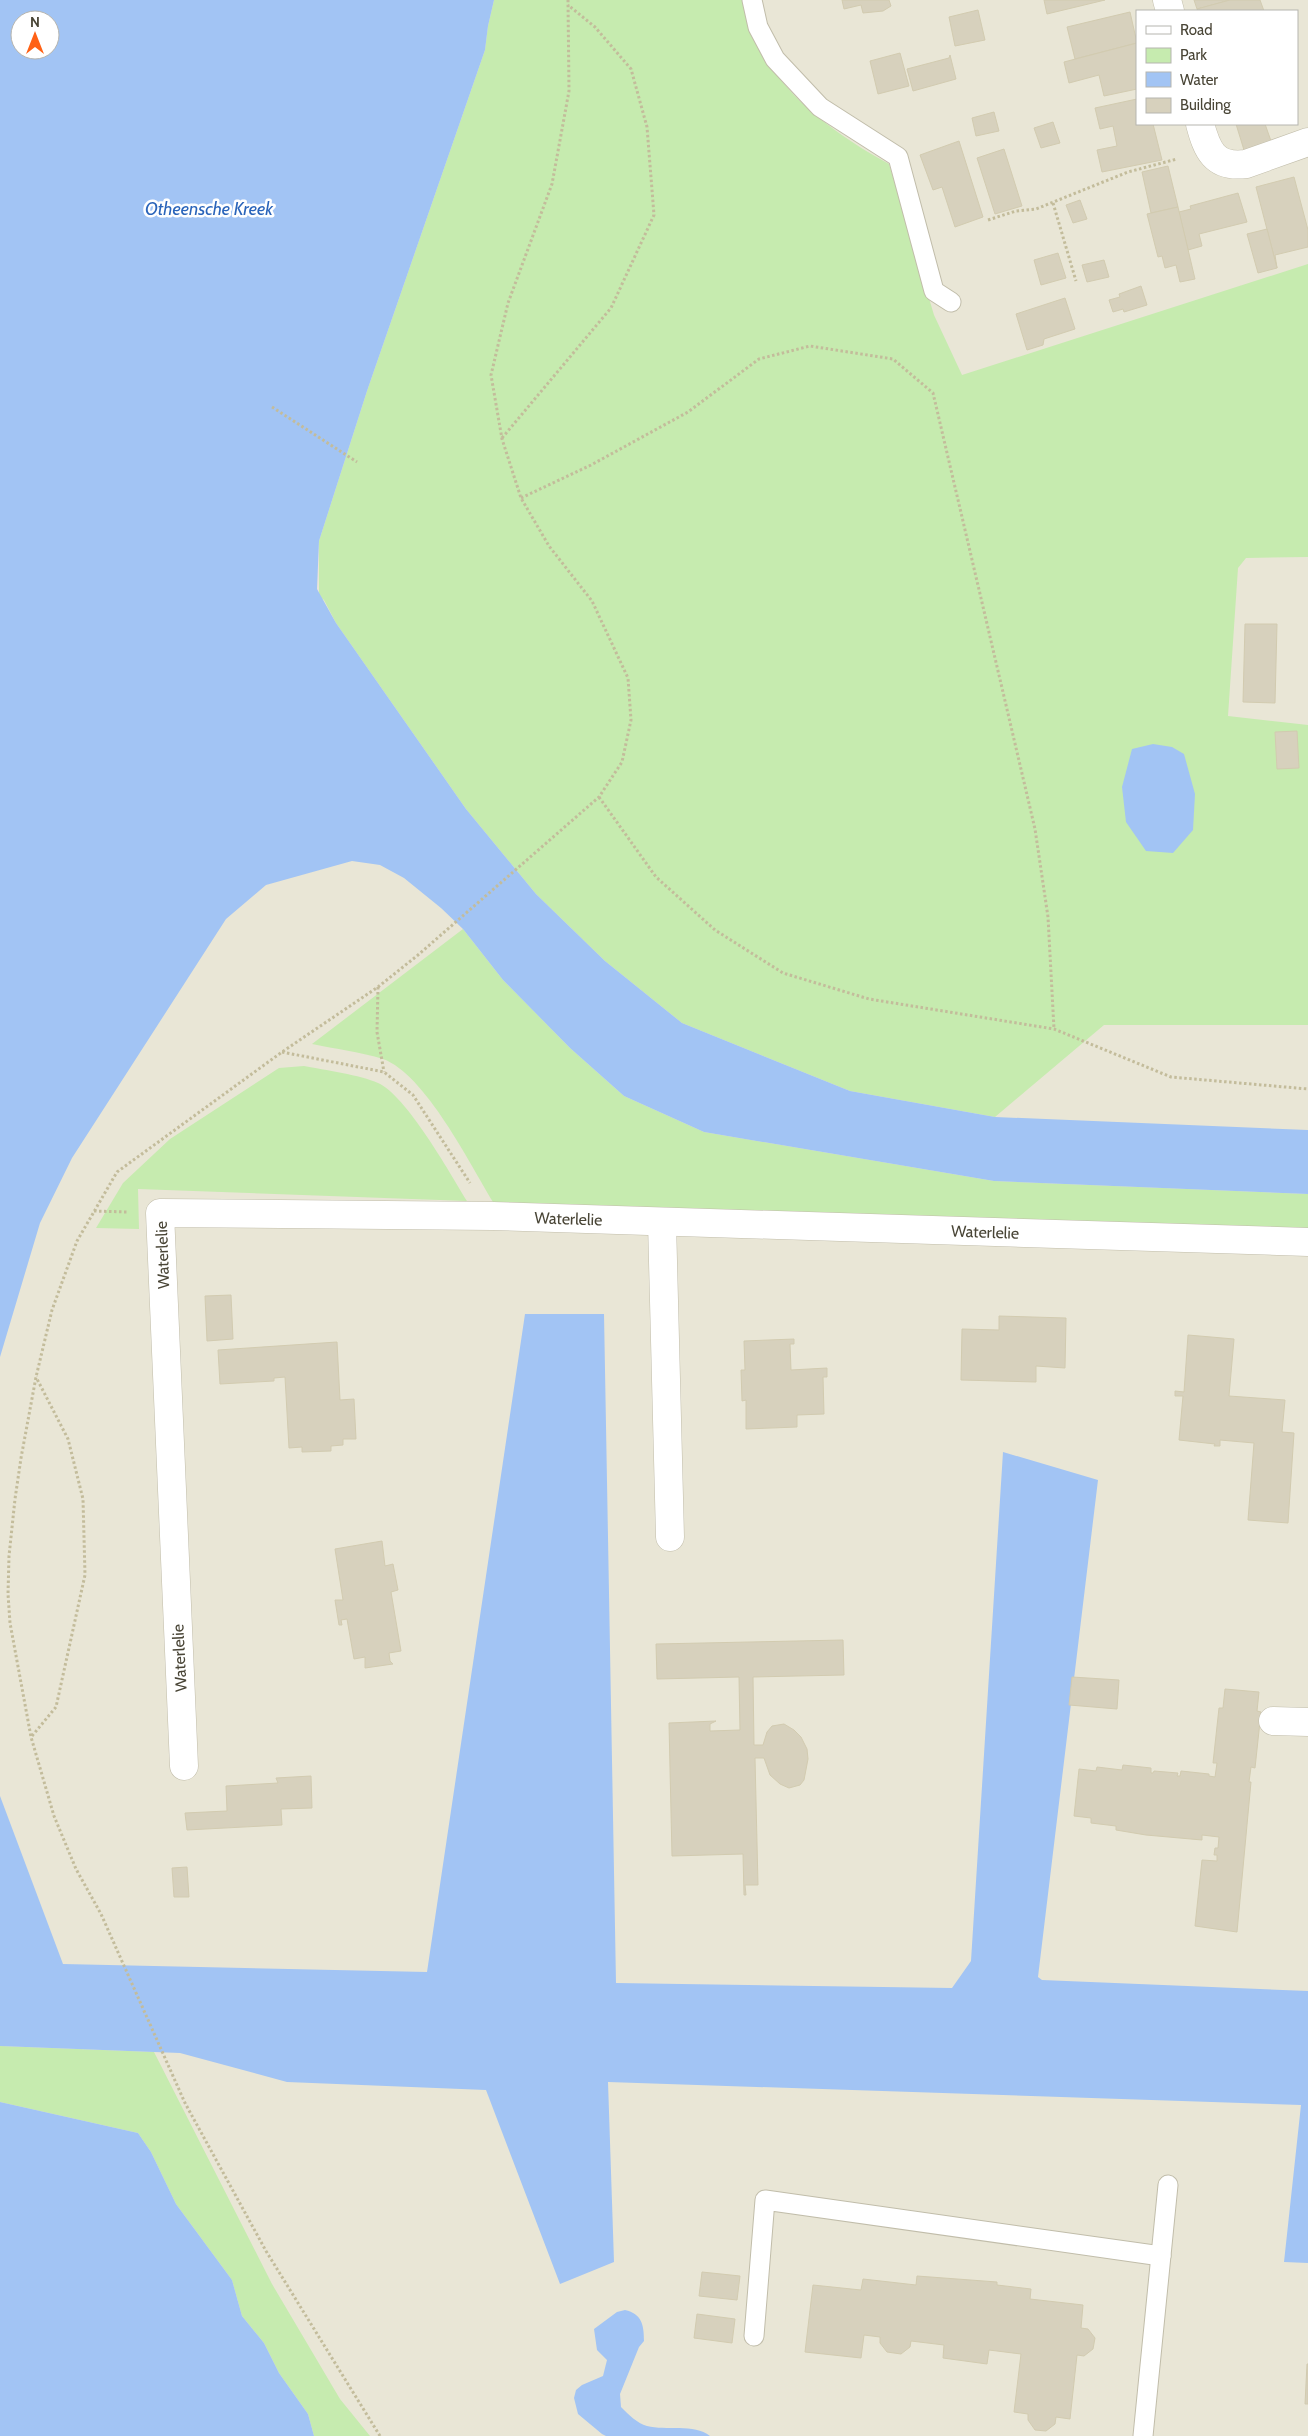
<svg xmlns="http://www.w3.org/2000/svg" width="1308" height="2436" font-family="Cabin,sans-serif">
	<rect width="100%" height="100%" fill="#f5f3e8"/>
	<path fill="#e9e6d6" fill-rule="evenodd" d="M0 0H1308V2436H0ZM1137 11H1297V124H1137ZM20 20H50V50H20Z"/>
	<g fill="#c6ebaf">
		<path d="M494 0H743C757 78 824 128 889 164L934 315 962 375 1308 264V557L1246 558 1238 568 1228 716 1308 725V1025H1104L995 1117 850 1091 682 1023 605 961 536 894 466 809 336 623 324 600 319 596V541L367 391 485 50 488 26Z"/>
		<path d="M463 929 503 980 570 1048 624 1096 704 1132 994 1181 1308 1194V1229L493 1202C470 1164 425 1074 383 1059 361 1052 335 1049 312 1044Z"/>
		<path d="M304 1066C324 1070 361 1075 378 1083 406 1095 450 1173 467 1201L138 1189 139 1229 96 1228 123 1183 170 1139 279 1068Z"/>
		<polygon points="0,2046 154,2052 272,2284 340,2399 370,2436 314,2436 308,2414 279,2373 264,2343 242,2316 232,2280 176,2204 151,2152 138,2133 0,2102"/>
	</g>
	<g fill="#a2c4f4" fill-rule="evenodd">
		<path d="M0 0H494L488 26 485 50 367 391 319 541 317 589 336 623 466 809 536 894 605 961 682 1023 850 1091 995 1117 1308 1130V1194L994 1181 704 1132 624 1096 570 1048 503 980 463 929 441 908 404 878 380 865 352 861 266 885 226 919 72 1158 40 1223 0 1357ZM20 20H50V50H20Z"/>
		<polygon points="1153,744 1172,747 1184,754 1195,794 1193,830 1173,853 1146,851 1126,822 1122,787 1132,749"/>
		<polygon points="525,1314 604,1314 616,1983 952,1988 971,1961 1003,1452 1098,1480 1038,1977 1042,1980 1308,1991 1308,2263 1284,2262 1301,2105 608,2082 614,2262 560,2284 486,2090 287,2082 180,2053 0,2046 0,1796 63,1964 427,1972"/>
		<polygon points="0,2102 138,2133 151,2152 176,2204 232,2280 242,2316 264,2343 279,2373 308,2414 314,2436 0,2436"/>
		<path d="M625 2310C642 2314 644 2325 644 2341L639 2347 620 2394 621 2407C629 2415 637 2423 647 2426 666 2431 694 2423 710 2436H606L602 2434 578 2414 574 2398 576 2390 582 2385 603 2376 607 2360 597 2350 594 2329 617 2312Z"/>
	</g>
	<g fill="#d7d1bd" stroke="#d2cbb0">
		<polygon points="842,0 889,0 891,6 883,11 863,13 861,5 844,9"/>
		<polygon points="1044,0 1105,0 1047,14"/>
		<polygon points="1194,0 1230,0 1197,9"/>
		<polygon points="1230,0 1260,0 1264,11 1198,11 1197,9"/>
		<polygon points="978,10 985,40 955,46 949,17"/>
		<polygon points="1130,12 1137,43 1075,59 1067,27"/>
		<polygon points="1137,43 1137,89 1104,96 1099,75 1069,83 1064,62"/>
		<polygon points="900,53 909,86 878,94 870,61"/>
		<polygon points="950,55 956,79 913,91 907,69 949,58"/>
		<polygon points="1137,99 1137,124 1153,124 1162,160 1102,172 1097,150 1117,146 1113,126 1100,129 1095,108"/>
		<polygon points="994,112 999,131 976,136 972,118"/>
		<polygon points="1053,122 1060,143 1041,148 1034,128"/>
		<polygon points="1236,124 1265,124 1271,141 1244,150"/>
		<polygon points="959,141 983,217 955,227 942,187 933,190 920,155"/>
		<polygon points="1004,149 1022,206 995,214 977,158"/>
		<polygon points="1168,166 1178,207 1151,213 1142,172"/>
		<polygon points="1294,177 1308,230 1308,247 1275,255 1277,268 1256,187"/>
		<polygon points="1238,193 1247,222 1199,234 1202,246 1188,250 1179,212 1191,209 1190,206"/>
		<polygon points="1080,200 1087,219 1073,223 1066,205"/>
		<polygon points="1178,207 1195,279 1180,282 1176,265 1165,268 1162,256 1158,257 1147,214"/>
		<polygon points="1267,229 1277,268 1258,273 1247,234"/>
		<polygon points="1058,253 1066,278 1041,285 1034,260"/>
		<polygon points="1104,260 1109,277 1087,282 1082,265"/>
		<polygon points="1141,286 1147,305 1124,312 1123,309 1113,312 1109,300 1120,297 1119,294"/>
		<polygon points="1065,298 1075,329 1044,339 1043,345 1027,350 1016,314"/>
		<polygon points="1245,624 1277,624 1275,703 1243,702"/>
		<polygon points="1297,731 1299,768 1277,769 1275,732"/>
		<polygon points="231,1295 233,1339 207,1341 205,1296"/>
		<polygon points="999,1316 1066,1318 1065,1368 1036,1366 1036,1382 961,1380 962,1329 999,1330"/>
		<polygon points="1188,1335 1234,1339 1229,1396 1285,1400 1282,1432 1294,1433 1288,1523 1248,1520 1254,1443 1220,1440 1220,1446 1214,1446 1215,1444 1179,1440 1183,1396 1175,1396 1175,1391 1184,1392"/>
		<polygon points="794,1339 794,1344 790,1344 791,1370 827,1368 827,1377 823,1377 824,1414 797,1415 797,1427 746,1429 746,1400 742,1401 741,1370 745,1370 744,1341"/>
		<polygon points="337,1342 340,1400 354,1399 356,1439 343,1439 343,1445 331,1446 331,1451 302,1452 302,1447 289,1448 285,1377 274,1378 274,1381 220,1384 218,1350"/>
		<polygon points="382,1541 385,1566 393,1564 398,1590 391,1592 401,1651 389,1653 390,1661 393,1664 365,1668 365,1657 354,1659 347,1619 341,1620 342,1625 339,1625 335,1600 343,1600 335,1549"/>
		<polygon points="843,1640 844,1675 753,1677 754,1745 763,1745 767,1732 772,1726 784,1724 794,1730 801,1737 807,1749 808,1759 804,1780 800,1785 789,1788 780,1784 770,1775 764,1758 755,1758 758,1885 745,1885 746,1895 744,1895 743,1854 672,1856 669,1723 716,1721 710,1724 710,1731 740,1730 739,1677 657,1679 656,1644"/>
		<polygon points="1072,1677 1119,1680 1117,1709 1069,1705"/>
		<polygon points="1225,1689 1259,1692 1257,1711 1261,1712 1255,1768 1251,1767 1249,1782 1251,1782 1237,1932 1195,1926 1202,1860 1217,1861 1217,1855 1214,1855 1215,1848 1218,1848 1219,1837 1202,1835 1202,1840 1146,1835 1116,1830 1116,1826 1091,1823 1091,1818 1074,1816 1079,1769 1096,1771 1097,1767 1122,1770 1123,1765 1151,1768 1151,1773 1153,1773 1154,1771 1178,1773 1177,1776 1180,1776 1181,1771 1209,1774 1209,1776 1215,1777 1217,1763 1213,1763 1219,1708 1223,1708"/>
		<polygon points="311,1776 312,1808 281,1809 282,1825 187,1830 185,1813 227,1811 226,1786 278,1783 276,1778"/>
		<polygon points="187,1867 189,1897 174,1897 172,1868"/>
		<polygon points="702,2272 740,2276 737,2300 699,2296"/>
		<polygon points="917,2276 997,2282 997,2285 1031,2289 1030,2299 1083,2305 1081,2328 1088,2329 1095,2338 1093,2349 1084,2356 1077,2355 1070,2419 1056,2417 1055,2424 1046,2431 1035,2430 1028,2420 1028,2414 1014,2412 1021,2354 989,2350 987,2364 943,2358 944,2345 911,2341 910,2347 901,2354 887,2352 880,2343 880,2337 864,2335 861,2358 805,2352 813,2285 861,2290 863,2279 916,2285"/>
		<polygon points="697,2314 735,2319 732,2343 694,2338"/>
		<polygon points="1307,2364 1308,2364 1308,2404 1305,2404"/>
	</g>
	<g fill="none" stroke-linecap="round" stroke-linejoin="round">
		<g stroke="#c1bdaa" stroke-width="21">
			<g id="lane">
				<polyline points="752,0 758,27 775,59 820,107 898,157 934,291 951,302"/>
				<polyline points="754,2336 765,2200 1161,2256"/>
				<polyline points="1143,2436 1168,2185"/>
			</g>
		</g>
		<g stroke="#c1bdaa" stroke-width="29">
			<g id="street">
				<polyline points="1167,0 1170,11"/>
				<path d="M1200 124C1207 150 1214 168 1246 164L1308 142"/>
				<polyline points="662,1222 670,1537"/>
				<polyline points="1273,1721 1308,1722"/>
				<path id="s1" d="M184 1766 160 1213 493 1216 1308 1242"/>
			</g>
		</g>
		<g stroke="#c3bc9b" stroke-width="3" stroke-dasharray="2.5 2.5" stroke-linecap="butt">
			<polyline points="1053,203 1076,281"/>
			<polyline points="988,220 1016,211 1036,209 1128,172 1177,159"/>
			<polyline points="272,407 357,462"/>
			<polyline points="502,438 611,308 654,215 647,127 631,69 595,27 568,5"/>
			<polyline points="521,498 591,465 688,412 759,359 810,346 893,359 933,393 1035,829 1048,917 1054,1029"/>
			<polyline points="599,797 656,877 715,930 783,973 869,999 1054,1029 1171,1077 1308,1089"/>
			<polyline points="378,987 377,1032 384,1072"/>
			<polyline points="282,1052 384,1072 413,1095 470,1183"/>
			<polyline points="94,1211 127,1212"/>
			<polyline points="32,1736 56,1707 85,1575 83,1499 68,1439 36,1377"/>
			<polyline points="380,2436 266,2251 185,2103 101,1914 76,1869 54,1816 31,1737 10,1623 8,1594 9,1556 15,1499 21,1458 36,1377 52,1310 77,1241 117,1172 282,1052 378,987 418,955 599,797 622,762 631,720 628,678 592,601 549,546 521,498 502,439 491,375 508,303 552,184 569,91 568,0"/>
		</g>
		<use href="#lane" stroke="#fff" stroke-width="19"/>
		<use href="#street" stroke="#fff" stroke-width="28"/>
	</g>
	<g text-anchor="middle" stroke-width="5" stroke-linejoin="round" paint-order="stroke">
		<g font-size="16" fill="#494536" stroke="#fff">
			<text dy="6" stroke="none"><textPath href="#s1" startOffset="962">Waterlelie</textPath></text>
			<text dy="6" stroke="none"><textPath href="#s1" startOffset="1379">Waterlelie</textPath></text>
			<text transform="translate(162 1255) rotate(-92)" y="6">Waterlelie</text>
			<text transform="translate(179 1658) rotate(-93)" y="6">Waterlelie</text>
		</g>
		<g font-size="18" font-style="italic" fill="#2a64ba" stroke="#fff">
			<text x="209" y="215">Otheensche Kreek</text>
		</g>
	</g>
	<rect x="1136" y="10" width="162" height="115" fill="#ffffff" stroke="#b6b5af"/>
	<rect x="1146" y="26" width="25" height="8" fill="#ffffff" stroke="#b6b5af"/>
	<text x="1180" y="35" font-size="15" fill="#494536">Road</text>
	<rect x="1146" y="48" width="25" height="15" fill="#c6ebaf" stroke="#b6b5af"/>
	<text x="1180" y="60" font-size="15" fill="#494536">Park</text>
	<rect x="1146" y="72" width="25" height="15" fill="#a2c4f4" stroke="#b6b5af"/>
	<text x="1180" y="85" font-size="15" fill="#494536">Water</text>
	<rect x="1146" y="98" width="25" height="15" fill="#d7d1bd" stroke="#b6b5af"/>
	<text x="1180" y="110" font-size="15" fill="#494536">Building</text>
	<g transform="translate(35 35)"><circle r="24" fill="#ffffff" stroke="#b6b5af"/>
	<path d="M0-4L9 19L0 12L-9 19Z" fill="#ff6115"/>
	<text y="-8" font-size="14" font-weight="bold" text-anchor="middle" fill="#494536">N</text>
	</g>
</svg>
